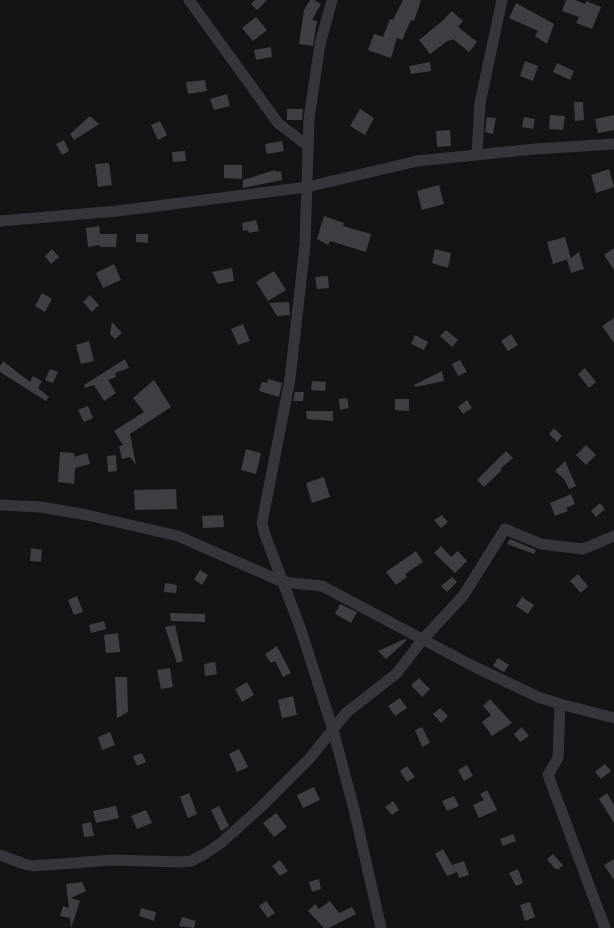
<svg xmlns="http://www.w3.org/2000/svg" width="614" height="928" font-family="'Fira Sans',sans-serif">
	<rect width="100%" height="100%" fill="#141416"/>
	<g fill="#3e3f43">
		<polygon points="255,0 267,0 257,10 251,4"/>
		<polygon points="310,0 314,0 321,4 312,20 317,21 313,46 299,44 304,10"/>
		<polygon points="403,0 421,0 414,21 411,20 402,40 397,38 391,58 368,50 374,34 383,37 390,19 393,20"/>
		<polygon points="566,0 575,0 585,4 586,1 601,7 592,29 576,23 579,17 562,11"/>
		<polygon points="516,3 554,24 547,44 535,36 538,31 509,18"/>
		<polygon points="452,11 463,21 458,27 477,42 469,52 453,39 450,41 449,40 430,54 419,40 441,22"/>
		<polygon points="256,17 267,30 253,41 242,28"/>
		<polygon points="271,47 272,57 256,60 254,50"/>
		<polygon points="525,61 538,66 533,81 520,76"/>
		<polygon points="430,62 431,71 411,74 409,66"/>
		<polygon points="557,63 574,71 570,80 553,72"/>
		<polygon points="205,80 207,91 188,94 186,82"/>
		<polygon points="227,94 230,106 214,110 210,99"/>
		<polygon points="574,102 583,102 584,120 575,121"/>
		<polygon points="287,109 303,109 302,120 287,120"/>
		<polygon points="360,109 374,118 365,135 350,126"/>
		<polygon points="550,115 565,116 563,130 549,129"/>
		<polygon points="614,115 614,130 598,133 595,119"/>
		<polygon points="90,116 99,124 74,140 70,134"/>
		<polygon points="487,117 496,118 493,134 485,132"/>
		<polygon points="524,117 535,119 533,129 522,127"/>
		<polygon points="160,121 167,135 158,140 151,125"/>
		<polygon points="450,130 451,146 437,147 436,131"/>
		<polygon points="64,140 69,151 62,155 56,144"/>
		<polygon points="282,141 284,151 267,154 265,144"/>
		<polygon points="185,151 186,161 173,162 172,152"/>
		<polygon points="109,163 112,185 98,187 95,164"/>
		<polygon points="224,165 242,165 242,179 224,178"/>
		<polygon points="609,169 614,187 596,193 591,175"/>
		<polygon points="275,170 276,172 281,171 282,180 243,188 243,180"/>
		<polygon points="439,185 444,204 422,210 417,191"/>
		<polygon points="324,216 344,223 343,226 371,234 366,252 330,241 328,245 317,239"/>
		<polygon points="256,220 259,231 249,233 248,230 243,231 242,223"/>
		<polygon points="99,226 100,234 117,234 116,247 100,247 100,245 88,247 86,228"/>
		<polygon points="136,234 148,234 148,243 136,242"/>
		<polygon points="565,237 571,258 579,252 584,269 571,273 567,260 569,259 553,264 547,242"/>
		<polygon points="614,248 614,270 604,255"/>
		<polygon points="52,249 59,257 51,264 45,256"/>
		<polygon points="435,249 451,253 448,268 432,263"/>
		<polygon points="114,264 121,280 103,288 96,273"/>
		<polygon points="232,268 234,281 218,284 212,272"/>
		<polygon points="274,271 286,290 268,301 256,282"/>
		<polygon points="328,276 329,288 317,289 315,277"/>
		<polygon points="42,293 52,299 45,312 35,306"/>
		<polygon points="90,295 99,305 92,312 83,302"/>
		<polygon points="289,302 290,315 277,316 269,303"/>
		<polygon points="614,318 614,343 602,326"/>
		<polygon points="112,322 122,333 115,339 110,334"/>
		<polygon points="243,324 250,341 238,345 231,329"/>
		<polygon points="446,330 458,340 452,347 440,336"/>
		<polygon points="511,334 518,345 508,351 501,341"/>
		<polygon points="415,335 428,342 424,350 411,344"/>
		<polygon points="89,341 94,361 81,364 76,345"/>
		<polygon points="125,359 129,368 115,373 116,377 108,380 116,393 104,401 94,385 85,388 84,385"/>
		<polygon points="460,360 467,372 458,376 452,364"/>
		<polygon points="3,361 30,382 33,376 42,381 38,388 49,397 46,401 0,372 0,366"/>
		<polygon points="585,368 596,382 589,388 578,374"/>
		<polygon points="50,369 58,372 53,383 45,380"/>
		<polygon points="442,371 444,381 415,387 414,385"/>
		<polygon points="268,379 282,383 279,397 259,391 262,382 267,383"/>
		<polygon points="154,380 171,407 130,434 136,465 130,457 122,459 119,446 123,445 114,431 144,412 133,398"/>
		<polygon points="312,381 326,382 325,391 311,390"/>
		<polygon points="295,392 304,392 303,401 293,401"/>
		<polygon points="347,398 349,408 340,410 339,399"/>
		<polygon points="395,399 409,399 409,411 395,410"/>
		<polygon points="467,400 472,408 463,414 458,407"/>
		<polygon points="88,406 93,418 84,422 78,410"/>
		<polygon points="306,411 333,411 333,421 307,419"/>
		<polygon points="554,428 562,436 557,442 549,434"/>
		<polygon points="586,445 596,455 586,465 576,455"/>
		<polygon points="246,449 261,453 256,474 241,470"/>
		<polygon points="506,451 513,458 500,469 502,470 484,487 477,480"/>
		<polygon points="60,452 74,453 74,457 87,453 90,464 75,468 74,484 58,482"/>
		<polygon points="116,455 117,471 108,472 107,456"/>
		<polygon points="565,461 576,486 569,489 564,479 555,471"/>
		<polygon points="324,477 330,497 312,503 306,483"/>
		<polygon points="176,489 177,509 135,510 134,490"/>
		<polygon points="571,494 575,504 566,508 568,511 555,516 550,503"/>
		<polygon points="600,503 605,509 596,517 591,511"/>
		<polygon points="223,515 224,527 203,528 202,516"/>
		<polygon points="442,515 448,522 441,528 434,520"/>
		<polygon points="510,539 536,550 534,554 507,544"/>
		<polygon points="441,546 451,557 458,551 467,561 455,573 434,553"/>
		<polygon points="31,548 42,550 41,562 30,561"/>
		<polygon points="416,551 423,562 405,574 407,577 396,585 386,572"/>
		<polygon points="200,570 208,575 202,585 194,579"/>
		<polygon points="578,574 588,586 581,593 570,581"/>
		<polygon points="452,577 457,582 447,592 441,586"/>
		<polygon points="165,583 177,585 176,593 164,592"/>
		<polygon points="77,596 83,612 74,615 68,600"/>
		<polygon points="522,597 534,605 528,614 516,606"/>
		<polygon points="340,604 357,612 351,623 335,614"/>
		<polygon points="170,613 205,614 205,622 171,621"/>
		<polygon points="104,621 106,629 91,633 89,625"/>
		<polygon points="175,625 183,661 177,663 165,627"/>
		<polygon points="118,633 120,652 106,653 104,635"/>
		<polygon points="405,639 406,641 386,659 378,651"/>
		<polygon points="277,646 291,673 283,677 275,661 271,663 265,654"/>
		<polygon points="498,658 509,665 504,672 493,666"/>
		<polygon points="215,662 217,674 205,676 204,664"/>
		<polygon points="170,668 173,687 161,689 157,670"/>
		<polygon points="115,677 127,677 128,712 117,718"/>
		<polygon points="419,678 430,689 422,697 411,685"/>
		<polygon points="247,682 254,695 242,702 235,689"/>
		<polygon points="293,696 297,715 282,718 278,700"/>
		<polygon points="400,698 407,708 395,716 388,706"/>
		<polygon points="490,699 512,723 492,736 482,722 491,715 483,706"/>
		<polygon points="440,708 448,716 441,723 433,714"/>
		<polygon points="422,727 430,743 422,747 415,730"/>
		<polygon points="522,727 529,736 520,742 514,734"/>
		<polygon points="110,732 115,745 102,750 98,737"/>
		<polygon points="239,749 248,767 237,772 229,754"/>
		<polygon points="142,753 146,762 137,766 133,756"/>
		<polygon points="605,764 611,771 601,779 595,772"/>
		<polygon points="467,765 473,776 464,781 458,770"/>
		<polygon points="407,766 415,777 407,782 400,771"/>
		<polygon points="314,787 320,800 303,808 297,795"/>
		<polygon points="487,790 497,810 479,818 473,805 484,800 480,794"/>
		<polygon points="189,793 197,814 188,818 180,797"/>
		<polygon points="607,793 614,805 614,823 599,799"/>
		<polygon points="454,796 459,806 447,811 442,801"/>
		<polygon points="393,801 399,810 392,815 385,807"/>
		<polygon points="116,806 119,818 96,823 93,811"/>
		<polygon points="219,806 229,826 221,831 211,810"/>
		<polygon points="146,810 152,823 137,829 131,816"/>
		<polygon points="276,813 287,827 274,837 263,823"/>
		<polygon points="91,822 94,836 84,837 82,824"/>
		<polygon points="513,834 516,841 503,846 500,839"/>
		<polygon points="443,849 452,865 464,861 469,875 459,878 457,872 447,876 435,854"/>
		<polygon points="553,854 563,865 559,869 555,869 547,859"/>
		<polygon points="614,859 614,880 604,865"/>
		<polygon points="280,860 288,871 280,876 272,866"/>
		<polygon points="518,869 523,883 516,886 509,873"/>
		<polygon points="319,879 321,889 312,892 309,882"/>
		<polygon points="82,882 86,891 71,898 80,901 71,928 70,918 60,916 63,906 69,908 66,884"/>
		<polygon points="266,901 275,913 268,918 259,906"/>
		<polygon points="330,901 339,913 352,907 356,914 329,928 324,928 308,911 315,904 319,909"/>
		<polygon points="530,902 535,917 525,921 520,905"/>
		<polygon points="141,908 156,912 154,921 139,916"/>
		<polygon points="182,917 196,921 194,928 179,926"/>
	</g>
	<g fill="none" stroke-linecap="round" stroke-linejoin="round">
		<g stroke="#35363b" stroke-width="11">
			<polyline points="189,0 278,123 308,146"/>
			<polyline points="332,0 320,44 309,119 305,245 290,379 262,523 265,535 300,627 333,730 354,809 381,928"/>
			<polyline points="477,154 480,103 502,0"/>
			<polyline points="0,221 117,211 307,187 417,161 535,149 614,144"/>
			<polyline points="0,505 41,507 87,515 178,536 283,582 322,586 471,665 538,697 560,704 558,758 548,775 605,928"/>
			<polyline points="560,704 614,718"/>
			<polyline points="0,855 24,864 33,866 113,860 180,862 191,861 203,855 221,843 260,808 310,758 346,713 397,673 423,639 463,596 505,529 541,544 583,549 614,536"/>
		</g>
	</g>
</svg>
